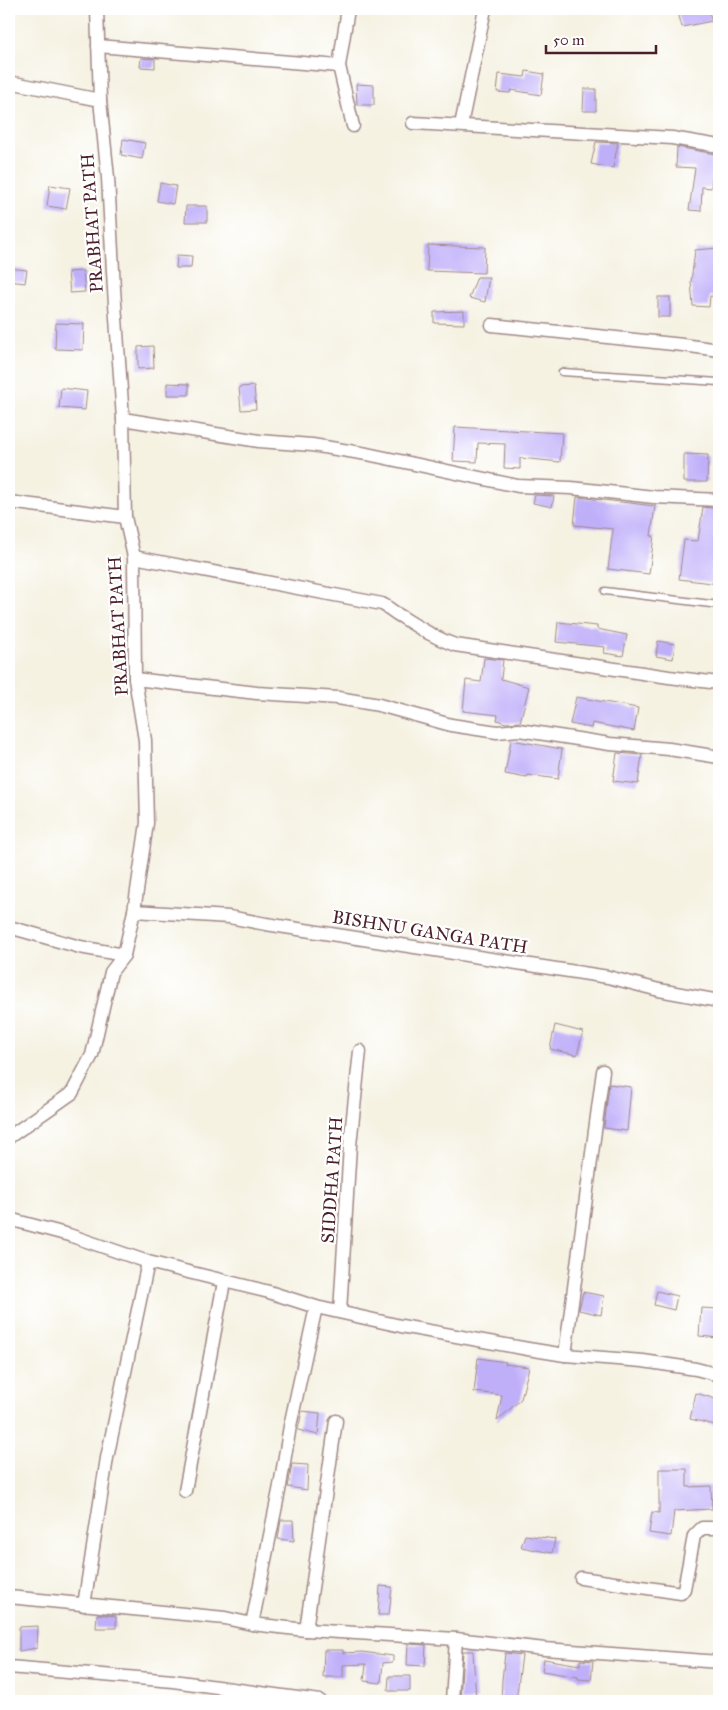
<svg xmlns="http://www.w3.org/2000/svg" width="728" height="1710" font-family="'IM FELL Great Primer',serif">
	<rect width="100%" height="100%" fill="#fff"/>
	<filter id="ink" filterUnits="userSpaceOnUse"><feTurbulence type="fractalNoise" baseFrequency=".02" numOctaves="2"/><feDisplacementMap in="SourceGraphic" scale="10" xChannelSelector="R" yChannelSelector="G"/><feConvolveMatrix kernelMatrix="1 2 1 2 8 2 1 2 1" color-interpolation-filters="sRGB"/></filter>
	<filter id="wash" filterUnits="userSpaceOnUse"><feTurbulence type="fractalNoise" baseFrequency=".0096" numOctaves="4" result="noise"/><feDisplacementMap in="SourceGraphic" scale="20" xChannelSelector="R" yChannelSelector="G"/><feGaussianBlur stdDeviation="1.12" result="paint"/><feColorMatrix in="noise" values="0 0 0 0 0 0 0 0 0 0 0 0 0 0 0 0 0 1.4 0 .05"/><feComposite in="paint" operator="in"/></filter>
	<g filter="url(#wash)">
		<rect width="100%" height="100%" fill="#f5f2e2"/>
		<g id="blocks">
			<g fill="#bfaff9">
				<polygon points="677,9 708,9 712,21 682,27"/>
				<polygon points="141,58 155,59 155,68 140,67"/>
				<polygon points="526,71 544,74 541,95 511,90 510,93 497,92 499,74 525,77"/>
				<polygon points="356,84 374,85 374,105 357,105"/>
				<polygon points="584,89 596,89 596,111 583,111"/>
				<polygon points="123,139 145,143 142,159 121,155"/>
				<polygon points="596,142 618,143 613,168 591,164"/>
				<polygon points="677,147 715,154 711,188 702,187 701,211 689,210 695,168 676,167"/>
				<polygon points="160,183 176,186 173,204 157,201"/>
				<polygon points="50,185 70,188 66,209 47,206"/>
				<polygon points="186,206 207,206 207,222 185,222"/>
				<polygon points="428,245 485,247 484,273 427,271"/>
				<polygon points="719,248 712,268 719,269 719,297 710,296 709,307 693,306 691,282 695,250"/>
				<polygon points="177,255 192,256 191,268 176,268"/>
				<polygon points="9,268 27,270 25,283 9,281"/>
				<polygon points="83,271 85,292 70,293 68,272"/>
				<polygon points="477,277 489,277 485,302 469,298"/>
				<rect x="658" y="297" width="12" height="20"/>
				<polygon points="464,311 464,324 434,323 434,312"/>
				<polygon points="56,323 84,324 83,350 55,349"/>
				<polygon points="153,346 154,368 138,369 138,347"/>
				<polygon points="167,383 189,384 189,395 167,395"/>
				<polygon points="254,386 256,409 241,410 239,387"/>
				<polygon points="61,388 87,391 85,410 59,408"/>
				<polygon points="455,427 562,433 560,462 520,458 520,469 504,468 505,444 478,443 477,462 453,461"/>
				<polygon points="684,454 708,455 707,482 684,482"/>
				<polygon points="535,495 554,496 552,507 533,503"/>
				<polygon points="577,497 655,506 651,536 654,536 649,574 608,569 613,529 574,525"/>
				<polygon points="703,507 719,509 719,584 679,579 684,540 698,541"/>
				<polygon points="558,622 597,626 597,629 627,635 623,656 604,653 605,647 556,642"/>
				<polygon points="658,641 675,644 673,659 656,656"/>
				<polygon points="484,658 503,660 501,679 529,687 520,722 506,723 497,720 498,715 463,711 466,680 481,682"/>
				<polygon points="576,697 638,708 634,731 592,723 591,728 570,724"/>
				<polygon points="511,740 562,749 558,779 528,775 527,778 505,774"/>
				<polygon points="617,753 642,755 638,784 613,781"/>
				<polygon points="555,1025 583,1032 577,1055 550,1049"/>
				<polygon points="609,1084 631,1087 627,1131 604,1128"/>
				<polygon points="657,1291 677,1296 674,1310 654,1305"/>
				<polygon points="583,1292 604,1296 601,1315 579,1310"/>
				<polygon points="701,1308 719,1309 719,1338 699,1336"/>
				<polygon points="478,1358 506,1362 505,1364 529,1367 521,1399 497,1421 502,1395 474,1392"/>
				<polygon points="696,1393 719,1400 719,1426 690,1419"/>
				<polygon points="302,1411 320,1413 318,1435 298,1430"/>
				<polygon points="292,1464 308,1465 307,1490 288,1487"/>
				<polygon points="659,1469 687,1469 687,1487 711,1486 712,1509 674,1511 671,1536 649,1533 652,1512 659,1513"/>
				<polygon points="281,1520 293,1520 294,1541 278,1539"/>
				<polygon points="525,1535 555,1539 552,1553 521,1547"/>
				<polygon points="380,1586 392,1587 389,1615 378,1615"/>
				<polygon points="97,1614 116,1616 116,1628 96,1628"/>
				<polygon points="38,1626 37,1648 19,1651 19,1627"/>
				<polygon points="408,1644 426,1645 425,1666 407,1665"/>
				<polygon points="324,1650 343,1650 343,1653 362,1652 393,1656 393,1662 383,1663 381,1683 364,1681 366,1664 343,1665 343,1677 323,1677"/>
				<polygon points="463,1651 473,1651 476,1701 460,1701"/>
				<polygon points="505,1653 522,1655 516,1701 501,1701 502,1680"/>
				<polygon points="544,1659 580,1665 580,1660 593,1661 591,1680 578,1679 578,1677 542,1671"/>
				<polygon points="389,1676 410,1676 410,1691 388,1691"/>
			</g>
		</g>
	</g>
	<g filter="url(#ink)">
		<use href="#blocks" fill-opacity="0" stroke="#a08886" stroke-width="1"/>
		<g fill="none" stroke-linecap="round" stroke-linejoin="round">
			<g stroke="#a08886" stroke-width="9">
				<g id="lane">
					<polyline points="562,372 719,382"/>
					<polyline points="605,591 719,605"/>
				</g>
			</g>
			<g stroke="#a08886" stroke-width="15">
				<g id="street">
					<polyline points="348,9 339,66 353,126"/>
					<polyline points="98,46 339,66"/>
					<polyline points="9,82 100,100"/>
					<polyline points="413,123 672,138 719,146"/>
					<polyline points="461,125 485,9"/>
					<polyline points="492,325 683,345 719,350"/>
					<polyline points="123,419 259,441 312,445 367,454 518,486 571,488 654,497 719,500"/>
					<polyline points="9,502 125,517"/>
					<path d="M134 557 382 604C390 608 394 613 402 617 419 628 435 638 455 645L669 677 719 683"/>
					<polyline points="135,679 257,693 338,698 379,705 451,725 497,732 519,730 610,744 669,749 719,757"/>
					<polyline points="134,911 229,917 266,924 608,977 659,990 719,1001"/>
					<polyline points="9,927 80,947 124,955"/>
					<polyline points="9,1137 72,1093 92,1055 111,972 124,955 134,911 147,823 145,740 135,679 134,557 125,517 123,419 114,289 108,178 100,100 97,9"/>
					<polyline points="9,1219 69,1235 148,1262 269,1292 316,1307 401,1326 528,1349 565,1355 643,1361 696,1369 719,1375"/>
					<polyline points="340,1312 350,1145 360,1051"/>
					<polyline points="565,1355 603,1071"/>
					<polyline points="185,1491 224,1282"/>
					<polyline points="581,1578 681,1593 684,1589 694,1536 702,1528 719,1528"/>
					<polyline points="9,1597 225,1618 252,1624 306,1630 456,1639 545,1649 719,1662"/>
					<polyline points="84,1605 107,1458 148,1262"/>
					<polyline points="252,1624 280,1486 290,1426 316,1307"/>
					<polyline points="306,1630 336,1421"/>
					<polyline points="9,1667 173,1681 320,1701"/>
					<polyline points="452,1701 456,1639"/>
				</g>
			</g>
			<use href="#lane" stroke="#fff" stroke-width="6"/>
			<use href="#street" stroke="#fff" stroke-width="12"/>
		</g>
	</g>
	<g text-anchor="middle" stroke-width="4.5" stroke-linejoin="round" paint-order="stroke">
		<g font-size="18" fill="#4a1f2b" stroke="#fff">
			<text transform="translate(92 223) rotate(-94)" y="6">PRABHAT PATH</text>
			<text transform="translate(118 626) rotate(-93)" y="6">PRABHAT PATH</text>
			<text transform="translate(430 932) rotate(9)" y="6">BISHNU GANGA PATH</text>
			<text transform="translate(332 1180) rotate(-86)" y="6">SIDDHA PATH</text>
		</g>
	</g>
	<rect width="728" height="1710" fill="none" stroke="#fff" stroke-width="30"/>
	<path d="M546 45v8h110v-8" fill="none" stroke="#4a1f2b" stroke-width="2.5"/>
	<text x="553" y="45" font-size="15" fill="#4a1f2b" stroke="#ffffff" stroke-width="4" paint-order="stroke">50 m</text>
</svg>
